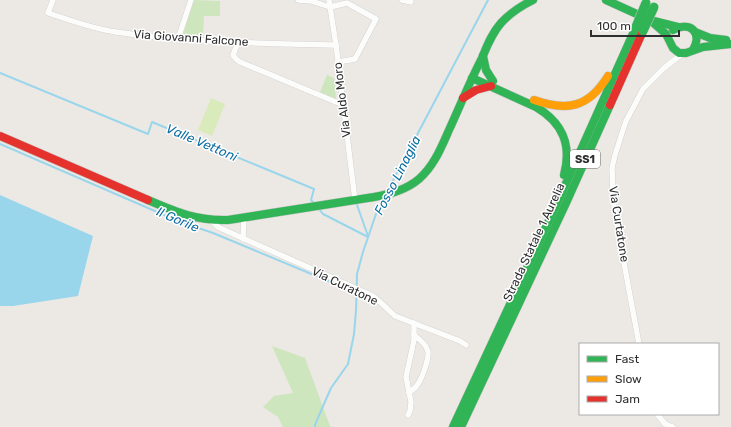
<svg xmlns="http://www.w3.org/2000/svg" width="731" height="427" font-family="Rubik,sans-serif">
	<rect width="100%" height="100%" fill="#ece8e4"/>
	<g fill="#cee6be">
		<polygon points="194,0 220,1 220,16 204,16 203,36 183,35"/>
		<polygon points="327,75 334,78 336,99 320,92"/>
		<polygon points="272,346 305,358 330,426 332,427 283,427 278,417 263,407 274,396 293,393"/>
	</g>
	<polygon fill="#d9eabb" points="211,98 225,104 212,136 198,130"/>
	<polygon fill="#99d6ec" points="0,195 93,236 78,296 13,306 0,306"/>
	<g fill="none" stroke-linecap="round" stroke-linejoin="round">
		<g stroke="#99d6ec" stroke-width="2">
			<polyline points="0,73 148,134 152,122 314,189 311,200 315,204"/>
			<polyline points="0,144 178,221 213,233 357,293"/>
			<polyline points="387,192 488,0"/>
			<polyline points="357,205 368,236"/>
			<polyline points="319,209 323,214 327,216 368,237"/>
			<polyline points="315,427 315,425 320,413 331,388 348,364 354,334 356,311 357,274 363,252 377,211 384,197"/>
		</g>
		<g stroke="#c5c4c5" stroke-width="6">
			<g id="street">
				<path d="M53 0 48 13C70 20 93 29 116 32 188 43 263 43 336 45"/>
				<polyline points="298,0 311,1 330,7 347,3 376,19 355,59 338,62"/>
				<polyline points="329,0 336,45 355,200"/>
				<polyline points="402,0 411,2"/>
				<polyline points="178,39 191,0"/>
				<polyline points="238,42 233,55 236,59 240,62 343,105"/>
				<polyline points="211,220 218,227 231,233 373,296 379,301 395,316 460,341 466,345"/>
				<polyline points="243,239 244,218"/>
				<polyline points="639,344 616,220 613,198 612,168 615,155 622,133 626,121 643,89 664,68 682,54"/>
				<path d="M409 393C412 390 416 388 418 384 422 378 431 355 427 349 425 343 419 339 414 335"/>
				<polyline points="657,414 665,424 673,427"/>
				<polyline points="408,415 410,411 411,402 406,377 414,340 414,323"/>
			</g>
		</g>
		<g stroke="#c5c4c5" stroke-width="9">
			<g id="fast">
				<polyline points="606,0 650,20 678,27"/>
				<polyline points="650,20 666,34 673,48 679,53 686,53 703,47 731,44"/>
				<path d="M673 30C690 21 703 32 693 50"/>
				<polyline points="695,32 710,38 726,40"/>
				<polyline points="483,56 486,70 493,81"/>
				<path d="M472 78 536 107C563 123 572 145 564 175"/>
				<path d="M148 200C176 212 196 221 228 220L374 197C390 194 406 190 419 179 434 166 441 148 449 130 460 106 470 81 482 58 487 46 492 33 501 23 510 13 521 6 533 0"/>
				<polyline points="453,427 559,199 636,27"/>
				<polyline points="461,427 566,203 610,105"/>
			</g>
		</g>
		<g stroke="#c5c4c5" stroke-width="9">
			<path id="slow" d="M534 100C568 112 589 107 608 76"/>
		</g>
		<g stroke="#c5c4c5" stroke-width="9">
			<g id="jam">
				<polyline points="463,98 476,90 491,86"/>
				<polyline points="610,105 643,31"/>
				<polyline points="0,136 148,200"/>
			</g>
		</g>
		<use href="#street" stroke="#fcfcfb" stroke-width="5.5"/>
		<use href="#fast" stroke="#30b455" stroke-width="8"/>
		<use href="#slow" stroke="#ff9f0a" stroke-width="8"/>
		<use href="#jam" stroke="#e5322d" stroke-width="8"/>
		<g stroke="#c6c5c4" stroke-width="10" stroke-linecap="butt">
			<g id="fast-bridge">
				<polyline points="636,27 646,3"/>
				<polyline points="643,31 654,7"/>
			</g>
		</g>
		<use href="#fast-bridge" stroke="#30b455" stroke-width="9"/>
	</g>
	<g text-anchor="middle" stroke-width="3" stroke-linejoin="round" paint-order="stroke">
		<rect fill="#fff" stroke="#6d6d6d" stroke-width="1" x="570" y="150" width="30" height="18" rx="3"/>
		<g font-size="11" font-weight="bold" fill="#2e2e2e">
			<text x="585" y="163">SS1</text>
		</g>
		<g font-size="12" fill="#2e2e2e" stroke="#fff">
			<text transform="translate(191 38) rotate(4)" y="4">Via Giovanni Falcone</text>
			<text transform="translate(342 100) rotate(-97)" y="4">Via Aldo Moro</text>
			<text transform="translate(619 224) rotate(81)" y="4">Via Curtatone</text>
			<text transform="translate(534 242) rotate(-65)" y="4">Strada Statale 1 Aurelia</text>
			<text transform="translate(345 286) rotate(26)" y="4">Via Curatone</text>
		</g>
		<g font-size="13" font-style="italic" fill="#0d6fa3" stroke="#fff">
			<text transform="translate(202 142) rotate(23)" y="5">Valle Vettoni</text>
			<text transform="translate(397 175) rotate(-63)" y="5">Fosso Linaglia</text>
			<text transform="translate(178 219) rotate(23)" y="5">Il Gorile</text>
		</g>
	</g>
	<rect x="579" y="343" width="140" height="72" fill="#ffffff" stroke="#ababab"/>
	<rect x="587" y="356" width="20" height="6" fill="#30b455" stroke="#ababab"/>
	<text x="615" y="363" font-size="12" fill="#2e2e2e">Fast</text>
	<rect x="587" y="376" width="20" height="6" fill="#ff9f0a" stroke="#ababab"/>
	<text x="615" y="383" font-size="12" fill="#2e2e2e">Slow</text>
	<rect x="587" y="396" width="20" height="6" fill="#e5322d" stroke="#ababab"/>
	<text x="615" y="403" font-size="12" fill="#2e2e2e">Jam</text>
	<path d="M591 30v6h88v-6" fill="none" stroke="#2e2e2e" stroke-width="2"/>
	<text x="597" y="30" font-size="12" fill="#2e2e2e" stroke="#ffffff" stroke-width="3" paint-order="stroke">100 m</text>
</svg>
